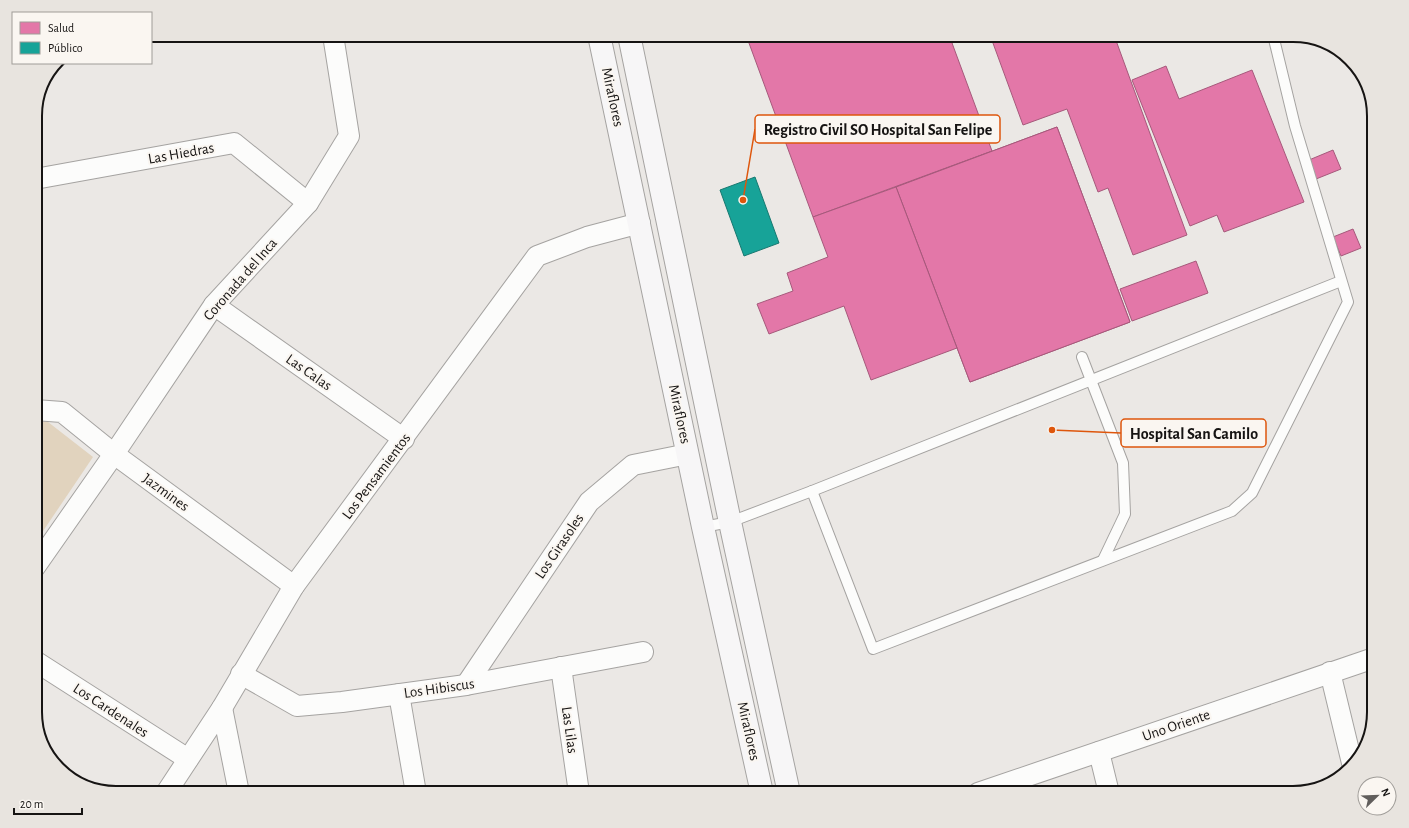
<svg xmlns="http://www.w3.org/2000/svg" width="1409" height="828" font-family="'Alegreya Sans',sans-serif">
	<rect width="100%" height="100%" fill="#ebe8e5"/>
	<polygon fill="#e1d3be" points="35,420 48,422 93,457 35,543"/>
	<g fill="#e377a8" stroke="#a6597b" fill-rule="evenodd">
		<polygon points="746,35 972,35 952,43 992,151 813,217"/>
		<polygon points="990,35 1114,35 1187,235 1133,255 1108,188 1098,192 1067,109 1023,125"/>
		<polygon points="1166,66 1179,99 1252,70 1304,202 1224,232 1217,215 1190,226 1132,80"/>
		<path d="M1057 127 1130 322 970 382 896 187ZM1023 205 1036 239 988 257 975 223ZM1044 255 1057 289 1009 308 996 273Z"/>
		<polygon points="1057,127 1130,322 970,382 896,187"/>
		<polygon points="1333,150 1341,169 1316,179 1309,160"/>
		<polygon points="896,187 957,348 871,380 844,306 769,334 757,304 793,291 787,273 828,257 813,217"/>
		<polygon points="1353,229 1361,248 1341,256 1333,237"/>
		<polygon points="1196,261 1208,293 1132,321 1120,289"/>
	</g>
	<polygon fill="#17a398" stroke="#177870" points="755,177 779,243 744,256 720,190"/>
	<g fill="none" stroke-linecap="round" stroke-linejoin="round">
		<g stroke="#a5a3a1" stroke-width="12">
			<g id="service">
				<polyline points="1082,357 1123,463 1125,514 1103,560"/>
				<polyline points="812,491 873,649 1232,511 1252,493 1348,302 1295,126 1273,35"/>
				<polyline points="703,527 730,522 812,491 1341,281"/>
			</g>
		</g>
		<g stroke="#a5a3a1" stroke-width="22">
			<g id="minor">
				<polyline points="35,179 234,143 308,203"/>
				<polyline points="214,305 404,439"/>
				<polyline points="35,410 62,412 114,454 294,586"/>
				<polyline points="35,567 114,454 214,305 308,203 349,136 333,35"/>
				<polyline points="35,661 188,759"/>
				<polyline points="561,667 579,793"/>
				<polyline points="1330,672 1352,763"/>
				<polyline points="241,674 297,706 342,702 466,685 643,652"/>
				<polyline points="466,685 589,502 633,465 688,454"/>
				<polyline points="399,694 416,793"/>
				<polyline points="222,708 239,793"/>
				<polyline points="1099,752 1109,793"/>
				<polyline points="166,793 222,708 294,586 537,256 587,237 640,223"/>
				<polyline points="978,793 1374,658"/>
			</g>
		</g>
		<g stroke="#a5a3a1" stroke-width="24">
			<g id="secondary">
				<polyline points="599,35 703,527 762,793"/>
				<polyline points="629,35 730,522 789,793"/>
			</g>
		</g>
		<use href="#service" stroke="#fcfcfb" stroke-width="10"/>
		<use href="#minor" stroke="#fcfcfb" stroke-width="20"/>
		<use href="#secondary" stroke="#f7f6f7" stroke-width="22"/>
	</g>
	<g text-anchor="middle" stroke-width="4" stroke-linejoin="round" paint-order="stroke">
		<g font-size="15" fill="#161413" stroke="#faf6f1">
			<text transform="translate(613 97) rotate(78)" y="5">Miraflores</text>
			<text transform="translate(181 153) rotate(-10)" y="5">Las Hiedras</text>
			<text transform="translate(240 279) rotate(-49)" y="5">Coronada del Inca</text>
			<text transform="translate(309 372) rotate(35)" y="5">Las Calas</text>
			<text transform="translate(680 414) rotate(78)" y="5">Miraflores</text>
			<text transform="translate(376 476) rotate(-53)" y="5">Los Pensamientos</text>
			<text transform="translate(166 492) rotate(36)" y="5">Jazmines</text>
			<text transform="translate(559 546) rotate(-56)" y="5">Los Girasoles</text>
			<text transform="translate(439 688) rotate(-8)" y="5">Los Hibiscus</text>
			<text transform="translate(111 710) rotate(33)" y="5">Los Cardenales</text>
			<text transform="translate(1176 725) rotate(-19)" y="5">Uno Oriente</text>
			<text transform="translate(570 730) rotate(82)" y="5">Las Lilas</text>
			<text transform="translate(749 731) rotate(77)" y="5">Miraflores</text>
		</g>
	</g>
	<path d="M0 0H1409V828H0ZM116 42H1293A74 74 0 0 1 1367 116V712A74 74 0 0 1 1293 786H116A74 74 0 0 1 42 712V116A74 74 0 0 1 116 42Z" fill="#e8e4df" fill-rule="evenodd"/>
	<path fill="none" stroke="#161413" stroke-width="2" d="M116 42H1293A74 74 0 0 1 1367 116V712A74 74 0 0 1 1293 786H116A74 74 0 0 1 42 712V116A74 74 0 0 1 116 42Z"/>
	<path fill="none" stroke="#de560c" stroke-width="1.5" d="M743 200L755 129M1052 430L1121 433"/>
	<g fill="#de560c" stroke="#faf6f1" stroke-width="1.5">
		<circle cx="743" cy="200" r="4"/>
		<circle cx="1052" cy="430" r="4"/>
	</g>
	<g fill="#faf6f1" stroke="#de560c" stroke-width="1.5">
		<rect x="755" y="115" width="245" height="28" rx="4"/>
		<rect x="1121" y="419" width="145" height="28" rx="4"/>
	</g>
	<g font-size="16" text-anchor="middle" font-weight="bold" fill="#161413">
		<text x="878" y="135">Registro Civil SO Hospital San Felipe</text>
		<text x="1194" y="439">Hospital San Camilo</text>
	</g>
	<rect x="12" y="12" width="140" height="52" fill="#faf6f1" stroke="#9f9c98"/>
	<rect x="20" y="22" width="20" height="12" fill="#e377a8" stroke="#9f9c98"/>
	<text x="48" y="32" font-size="12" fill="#161413">Salud</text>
	<rect x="20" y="42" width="20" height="12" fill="#17a398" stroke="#9f9c98"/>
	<text x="48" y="52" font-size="12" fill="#161413">Público</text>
	<g transform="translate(1377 796) rotate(67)"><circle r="19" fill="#faf6f1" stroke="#9f9c98"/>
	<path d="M0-3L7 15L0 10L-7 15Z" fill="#615e5c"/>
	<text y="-6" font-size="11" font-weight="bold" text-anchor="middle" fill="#161413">N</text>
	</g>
	<path d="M14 808v6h68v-6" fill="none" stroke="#161413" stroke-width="2"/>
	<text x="20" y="808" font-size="12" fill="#161413" stroke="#faf6f1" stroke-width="3" paint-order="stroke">20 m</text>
</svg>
